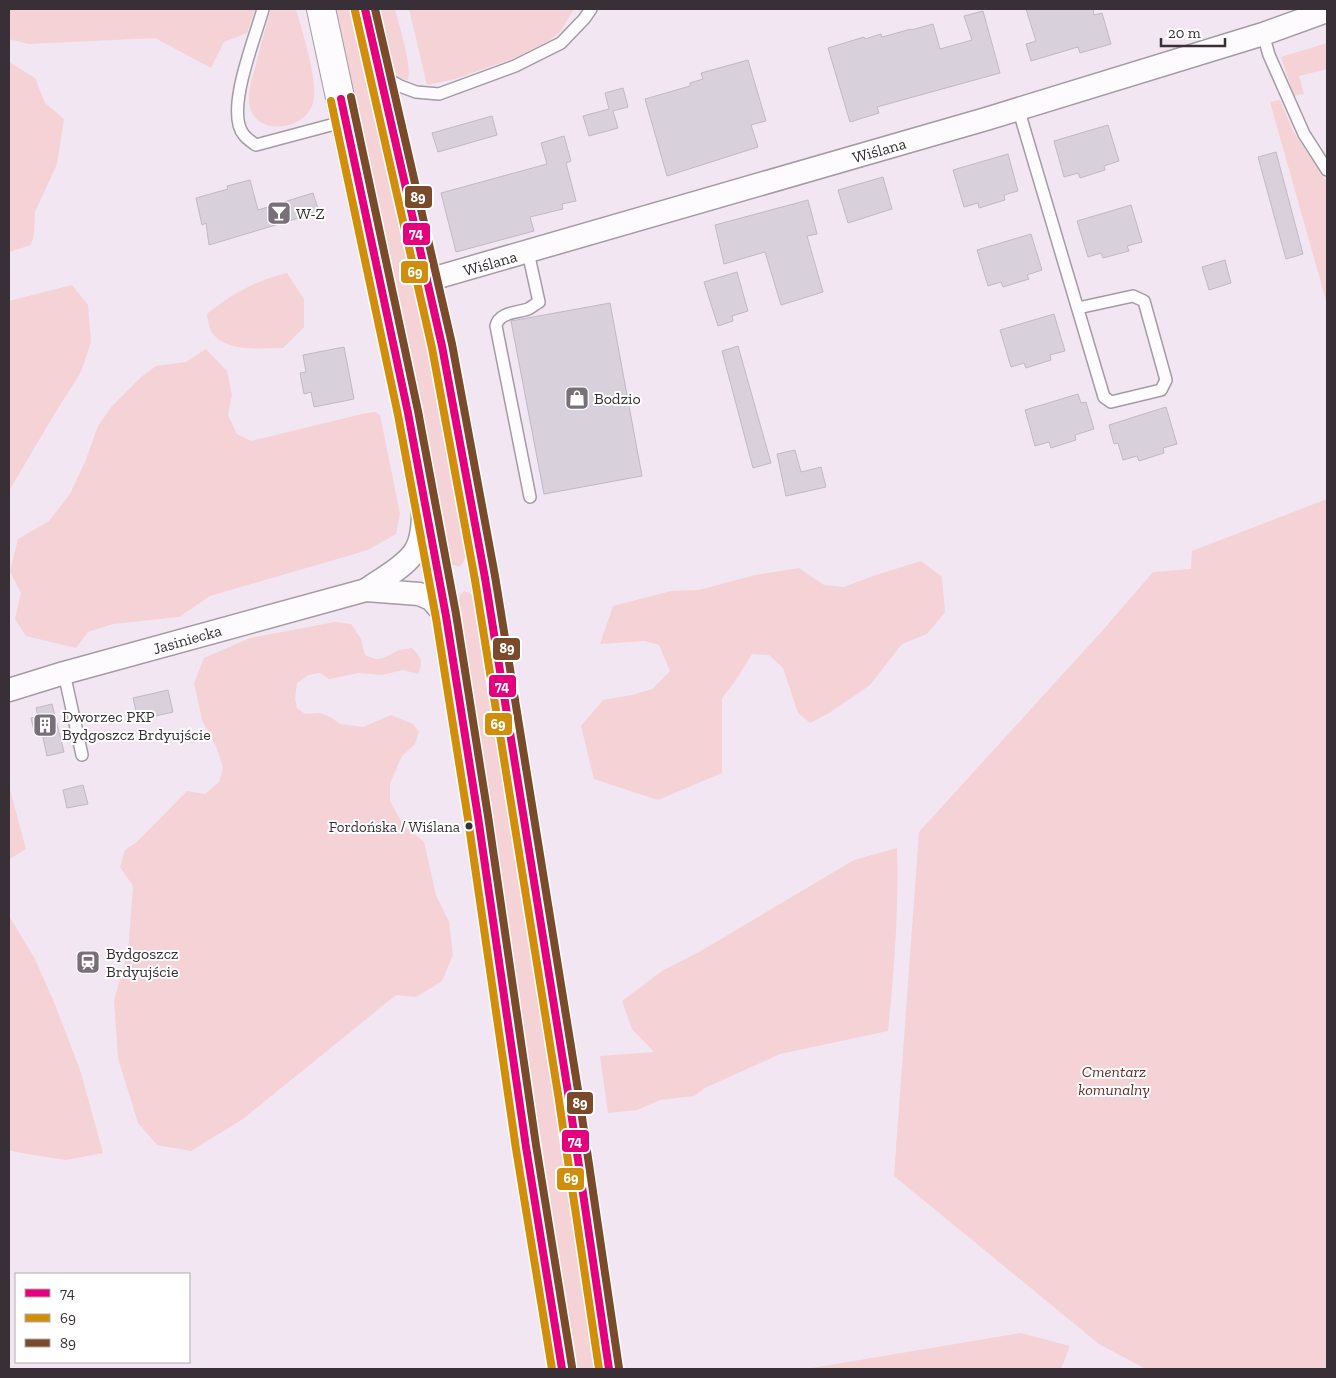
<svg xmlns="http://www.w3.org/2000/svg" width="1336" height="1378" font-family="'Zilla Slab',serif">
	<rect width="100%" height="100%" fill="#f2e6f2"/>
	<g fill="#f5d2d5">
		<polygon points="9,9 255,9 247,33 224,42 211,68 155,38 29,44 9,39"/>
		<path d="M271 9H296C302 32 319 81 313 103 305 132 252 137 249 102 248 91 252 79 255 68 260 48 265 29 271 9Z"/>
		<path d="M333 9H352L405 234 466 546C465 557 465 573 450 563Z"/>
		<path d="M378 9H395C399 25 412 65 408 80 405 79 402 79 400 77 387 68 381 24 378 9Z"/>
		<polygon points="409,9 574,9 560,32 550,40 514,58 455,79 427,85"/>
		<polygon points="1327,43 1327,69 1299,76 1304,94 1294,96 1281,57"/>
		<polygon points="9,62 35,78 45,103 64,119 57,164 35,212 34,234 31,245 9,252"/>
		<polygon points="1280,100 1293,131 1327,182 1327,304 1270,102"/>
		<path d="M287 273 304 299V327L283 348C261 348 228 353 212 333 209 328 208 319 207 314 233 293 255 281 287 273Z"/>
		<polygon points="72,285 88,305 91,342 81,372 52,418 9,491 9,301"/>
		<polygon points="206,349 227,371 232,395 228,415 237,434 251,441 362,414 375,412 380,415 400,514 396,534 368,550 210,596 179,617 113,624 88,632 76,648 26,636 15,619 21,593 10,571 18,539 49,521 70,494 85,462 98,426 112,406 141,377 156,366 186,362"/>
		<polygon points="1327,499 1327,1369 1146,1369 1099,1344 894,1176 919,832 1102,631 1153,572 1191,569 1192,551"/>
		<polygon points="921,561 942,577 945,612 927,634 902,644 870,685 829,713 810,723 798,713 783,668 769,655 752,654 734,683 722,698 722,773 658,800 594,779 581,726 603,700 632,695 652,689 670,671 659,645 644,641 600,644 613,606 671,591 699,590 755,575 799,568 824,585 844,587 876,575"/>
		<polygon points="464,591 470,593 474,598 601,1369 577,1369 457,606 460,595"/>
		<path d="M335 622 351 624 361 639 365 655C380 662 382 659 395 652 400 649 407 649 412 648 421 657 424 662 418 674L403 670 382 675 359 673 329 679 320 673 308 675 297 683 295 699 297 708 305 714 320 713 332 718 340 724 363 727 391 715 413 724 419 732 415 744 402 756 390 783V801L403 825 424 842 436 895 449 922 453 955 442 981 416 997 396 995 243 1119 191 1151 157 1145 138 1123 118 1058 114 1000 128 953 133 886 120 867 125 850 137 842 187 791 205 794 219 782 223 768 216 746 202 720 194 683 204 658 250 638Z"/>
		<polygon points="9,786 26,849 10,859 9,916 35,959 56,1007 81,1073 103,1153 66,1160 21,1153 9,1150"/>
		<path d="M897 848C899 910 894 970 888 1031L780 1054 705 1088 694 1096 660 1100 637 1110 608 1113 600 1056 654 1052 632 1029 622 1001 662 971 699 952 854 860Z"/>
		<polygon points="1021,1333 1070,1346 1061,1369 806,1369"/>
	</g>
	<g fill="#d8d1dc" stroke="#c0b9c4">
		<polygon points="1026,9 1093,9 1094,15 1102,13 1111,44 1080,53 1078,47 1031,61 1026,44 1036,41"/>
		<polygon points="983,11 1000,73 877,107 879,113 850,122 828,48 864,37 865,39 881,34 882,37 911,29 911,30 933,24 940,49 972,40 964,16"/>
		<polygon points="748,60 766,121 751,125 758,147 667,176 645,99 690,86 690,83 703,79 701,73"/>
		<polygon points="623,88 628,107 613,111 618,128 589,136 583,116 609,109 605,93"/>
		<polygon points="492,116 497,135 438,152 432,133"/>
		<polygon points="1108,125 1119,161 1104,166 1105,170 1080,178 1078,173 1064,177 1054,141"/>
		<polygon points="564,136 571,161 566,163 576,201 562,204 563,209 530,217 534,231 456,252 441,193 547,164 541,143"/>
		<polygon points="1276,152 1303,254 1286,259 1258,157"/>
		<polygon points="1008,154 1018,191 1004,195 1005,200 979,208 978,203 964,207 953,170"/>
		<polygon points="883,177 892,209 848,223 838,190"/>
		<polygon points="250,180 258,210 313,193 319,212 209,245 206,223 202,225 196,198 228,189 227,186"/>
		<polygon points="808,200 817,234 807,236 823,292 781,305 765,252 724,264 715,225"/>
		<polygon points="1131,205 1142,242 1127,246 1129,251 1103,258 1101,253 1088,257 1077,221"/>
		<polygon points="1031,234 1042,270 1027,275 1029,279 1003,287 1001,282 988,286 977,250"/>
		<polygon points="1225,260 1231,283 1209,290 1202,267"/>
		<polygon points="737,272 748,311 732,316 733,321 718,326 704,282"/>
		<polygon points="610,303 642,476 544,494 511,321"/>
		<polygon points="1054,314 1065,351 1050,355 1051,360 1026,368 1024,363 1011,367 1000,330"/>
		<polygon points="738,346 771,463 753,468 722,351"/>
		<polygon points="344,347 354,399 314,407 311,392 304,394 300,373 306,372 303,355"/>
		<polygon points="1078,394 1081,403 1086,402 1094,429 1075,435 1076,440 1051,448 1049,442 1035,446 1025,410"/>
		<polygon points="1166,407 1177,444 1163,448 1164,453 1139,461 1137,456 1123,460 1118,443 1114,444 1109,425"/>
		<polygon points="795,450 801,472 821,467 826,487 786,496 777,454"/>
		<polygon points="168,690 173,712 138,720 133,698"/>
		<polygon points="52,704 64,752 47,756 42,733 35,735 31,718 38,716 36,708"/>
		<polygon points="83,785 88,804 67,808 63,790"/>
	</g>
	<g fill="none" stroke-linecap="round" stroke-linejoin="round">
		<g stroke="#a49ba4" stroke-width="14">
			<g id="service">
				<path d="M263 9C256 36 224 112 244 135 247 139 252 142 256 145L346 121"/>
				<polyline points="1263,34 1269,55 1304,134 1327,170"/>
				<polyline points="383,76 400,86 416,92 439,94 515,66 561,43 584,19 591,9"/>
				<polyline points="1018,108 1104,397 1111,402 1161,390 1166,380 1144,301 1133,296 1078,308"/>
				<path d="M528 252 539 302C535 304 532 307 528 309 517 313 499 312 496 326L530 497"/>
				<polyline points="64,673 82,755"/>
			</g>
		</g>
		<g stroke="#a49ba4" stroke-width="25">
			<g id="minor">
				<polyline points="428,280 986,119 1263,34 1327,11"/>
				<polyline points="366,590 419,594 431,599 446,616"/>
				<path d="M9 690 64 673 366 590C381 579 402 569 413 554 421 544 423 525 423 512"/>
			</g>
		</g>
		<g stroke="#a49ba4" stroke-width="30">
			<g id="primary">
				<polyline points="321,9 408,413 446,616 478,817 526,1147 562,1369"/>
				<polyline points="365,9 442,346 485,578 568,1092 609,1369"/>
			</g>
		</g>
		<use href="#service" stroke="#fdfbfd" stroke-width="11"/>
		<use href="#minor" stroke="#fdfbfd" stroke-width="22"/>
		<use href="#primary" stroke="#fdfbfd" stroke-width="28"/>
		<g stroke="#fff" stroke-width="11">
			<g id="bus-1">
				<polyline points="365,9 442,346 485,578 568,1092 609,1369"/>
				<polyline points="341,99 408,413 446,616 478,817 526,1147 562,1369"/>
			</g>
		</g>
		<g stroke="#fff" stroke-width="11">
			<g id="bus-2">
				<polyline points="355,11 432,348 475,580 558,1094 599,1369"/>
				<polyline points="331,101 398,415 436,618 468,819 516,1149 552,1369"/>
			</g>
		</g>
		<g stroke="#fff" stroke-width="11">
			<g id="bus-3">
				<polyline points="375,9 452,344 495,576 578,1090 619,1368"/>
				<polyline points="351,97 418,411 456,614 488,816 536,1145 572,1367"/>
			</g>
		</g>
		<use href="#bus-1" stroke="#e5007d" stroke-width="8"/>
		<use href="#bus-2" stroke="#d18e0b" stroke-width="8"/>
		<use href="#bus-3" stroke="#7a4b2a" stroke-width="8"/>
	</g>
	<defs>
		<g id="bar-square" transform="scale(1.25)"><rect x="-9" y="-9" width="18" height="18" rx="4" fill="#796f78" stroke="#fff"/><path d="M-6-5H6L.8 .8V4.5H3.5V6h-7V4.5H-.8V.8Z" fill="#fff"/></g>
		<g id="shop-square" transform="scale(1.25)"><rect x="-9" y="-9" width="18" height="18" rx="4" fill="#796f78" stroke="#fff"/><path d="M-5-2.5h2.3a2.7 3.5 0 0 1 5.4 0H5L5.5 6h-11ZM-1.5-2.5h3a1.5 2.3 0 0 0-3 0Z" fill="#fff"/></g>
		<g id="building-square" transform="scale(1.25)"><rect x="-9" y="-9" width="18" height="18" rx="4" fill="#796f78" stroke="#fff"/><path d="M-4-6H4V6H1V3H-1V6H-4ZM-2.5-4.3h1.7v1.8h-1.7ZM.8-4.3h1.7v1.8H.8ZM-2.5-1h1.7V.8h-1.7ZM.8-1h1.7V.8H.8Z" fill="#fff"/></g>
		<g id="station-square" transform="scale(1.25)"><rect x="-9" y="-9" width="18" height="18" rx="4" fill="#796f78" stroke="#fff"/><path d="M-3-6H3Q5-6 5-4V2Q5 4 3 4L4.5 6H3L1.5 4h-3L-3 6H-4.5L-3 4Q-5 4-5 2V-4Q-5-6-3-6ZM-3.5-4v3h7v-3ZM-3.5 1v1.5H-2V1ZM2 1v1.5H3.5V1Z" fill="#fff"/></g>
	</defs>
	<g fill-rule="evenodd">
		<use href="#bar-square" x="279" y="213"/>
		<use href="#shop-square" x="577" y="398"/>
		<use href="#building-square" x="45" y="725"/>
		<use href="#station-square" x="88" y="962"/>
	</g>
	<circle fill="#382f37" stroke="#fff" stroke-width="2" cx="469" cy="826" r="4.5"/>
	<g text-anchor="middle" stroke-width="4" stroke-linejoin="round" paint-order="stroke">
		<g font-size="15" fill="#382f37" stroke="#fff" text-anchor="end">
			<text x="460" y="832">Fordońska / Wiślana</text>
		</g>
		<g font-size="16" fill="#382f37" stroke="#fff">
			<text transform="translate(879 150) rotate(-16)" y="6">Wiślana</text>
			<text transform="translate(490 263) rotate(-16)" y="6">Wiślana</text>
			<text transform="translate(187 639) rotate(-16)" y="6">Jasiniecka</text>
		</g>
		<g font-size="16" fill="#382f37" stroke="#fff" text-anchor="start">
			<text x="296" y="219">W-Z</text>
			<text x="594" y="404">Bodzio</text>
			<text x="62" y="722">Dworzec PKP<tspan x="62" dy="18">Bydgoszcz Brdyujście</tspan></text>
			<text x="106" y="959">Bydgoszcz<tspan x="106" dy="18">Brdyujście</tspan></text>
		</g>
		<g font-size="16" font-style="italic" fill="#6c2728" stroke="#fff">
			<text x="1114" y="1077">Cmentarz<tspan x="1114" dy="18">komunalny</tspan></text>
		</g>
	</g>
	<g stroke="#fff" stroke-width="2">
		<rect x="404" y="185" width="29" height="24" rx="5" fill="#7a4b2a"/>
		<rect x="402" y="222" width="29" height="24" rx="5" fill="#e5007d"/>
		<rect x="400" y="260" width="29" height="24" rx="5" fill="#d18e0b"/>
		<rect x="492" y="637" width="29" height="24" rx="5" fill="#7a4b2a"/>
		<rect x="488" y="674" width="29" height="24" rx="5" fill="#e5007d"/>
		<rect x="484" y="712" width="29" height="24" rx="5" fill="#d18e0b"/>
		<rect x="566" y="1091" width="28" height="24" rx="5" fill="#7a4b2a"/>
		<rect x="561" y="1129" width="29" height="24" rx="5" fill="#e5007d"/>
		<rect x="556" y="1167" width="29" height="24" rx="5" fill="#d18e0b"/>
	</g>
	<g font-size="14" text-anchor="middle" font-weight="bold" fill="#fff">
		<text x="418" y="202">89</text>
		<text x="416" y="238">74</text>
		<text x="415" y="277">69</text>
		<text x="507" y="653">89</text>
		<text x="502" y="691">74</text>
		<text x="498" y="729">69</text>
		<text x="580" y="1108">89</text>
		<text x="575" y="1146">74</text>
		<text x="571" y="1183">69</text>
	</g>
	<rect width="1336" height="1378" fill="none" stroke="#382f37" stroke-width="20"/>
	<rect x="15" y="1273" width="175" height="90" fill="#ffffff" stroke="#afacaf"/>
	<rect x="25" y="1289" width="25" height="8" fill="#e5007d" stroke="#afacaf"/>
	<text x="60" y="1298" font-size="15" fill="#382f37">74</text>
	<rect x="25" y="1314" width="25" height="8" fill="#d18e0b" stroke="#afacaf"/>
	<text x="60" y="1323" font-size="15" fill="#382f37">69</text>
	<rect x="25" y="1339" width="25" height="8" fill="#7a4b2a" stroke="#afacaf"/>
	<text x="60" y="1348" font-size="15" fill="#382f37">89</text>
	<path d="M1161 38v8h64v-8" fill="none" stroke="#382f37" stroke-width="2.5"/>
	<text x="1168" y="38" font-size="15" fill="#382f37" stroke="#ffffff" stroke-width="4" paint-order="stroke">20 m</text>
</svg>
